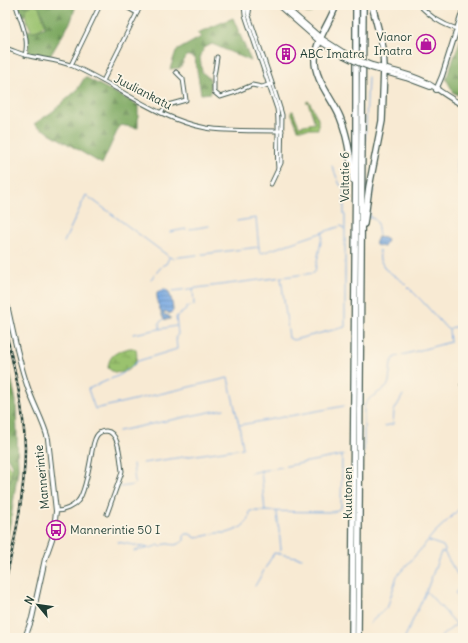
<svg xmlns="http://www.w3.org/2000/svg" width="468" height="643" font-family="Delius,sans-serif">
	<defs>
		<pattern id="grass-dots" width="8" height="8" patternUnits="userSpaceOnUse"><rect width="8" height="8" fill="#9ac26e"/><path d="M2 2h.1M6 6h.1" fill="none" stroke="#7d9f5b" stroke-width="1.8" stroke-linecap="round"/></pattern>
		<pattern id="forest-firs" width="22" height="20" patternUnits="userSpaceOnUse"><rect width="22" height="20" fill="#7ba861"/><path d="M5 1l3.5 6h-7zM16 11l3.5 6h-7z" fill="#648a51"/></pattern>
		<pattern id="wetland-marsh" width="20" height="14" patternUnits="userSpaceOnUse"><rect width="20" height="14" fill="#9ac26e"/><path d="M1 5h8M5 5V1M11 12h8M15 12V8" fill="none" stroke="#7d9f5b"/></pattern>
		<pattern id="water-rules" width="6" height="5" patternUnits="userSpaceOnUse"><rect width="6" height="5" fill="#77a8e2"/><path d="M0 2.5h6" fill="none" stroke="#618ab8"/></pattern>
	</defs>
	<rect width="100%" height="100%" fill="#fcf5e5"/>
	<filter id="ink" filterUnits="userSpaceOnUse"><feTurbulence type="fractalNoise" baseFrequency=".025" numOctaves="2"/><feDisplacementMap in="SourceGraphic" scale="8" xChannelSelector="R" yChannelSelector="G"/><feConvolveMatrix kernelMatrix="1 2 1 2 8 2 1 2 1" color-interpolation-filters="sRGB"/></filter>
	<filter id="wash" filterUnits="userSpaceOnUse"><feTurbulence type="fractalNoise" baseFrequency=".012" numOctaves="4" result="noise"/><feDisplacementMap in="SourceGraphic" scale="16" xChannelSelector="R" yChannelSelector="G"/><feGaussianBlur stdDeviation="0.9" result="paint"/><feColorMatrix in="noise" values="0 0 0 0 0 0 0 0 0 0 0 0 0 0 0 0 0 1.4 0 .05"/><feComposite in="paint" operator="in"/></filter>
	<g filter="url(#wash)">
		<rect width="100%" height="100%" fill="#f8ead3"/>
		<g fill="url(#grass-dots)" stroke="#5c8051">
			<polygon points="304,5 319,5 312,13 306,13 302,9"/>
			<polygon points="309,101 318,119 318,129 298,129 291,112 292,111 293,111 299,126 315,123 308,102 306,102"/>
			<polygon points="5,460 12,470 12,474 5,493"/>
		</g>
		<g fill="url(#forest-firs)" stroke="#4d724a">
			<path d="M18 5H76L71 21 50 56 29 53 27 30C35 32 38 31 45 27V21L40 9 35 7 26 11 23 17Z"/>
			<polygon points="233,18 251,61 212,44 204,48 200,58 202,72 210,79 211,93 201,94 195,58 187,55 180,68 170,69 176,51 201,37 197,33"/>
			<polygon points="463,33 463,98 454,93 446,79"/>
			<polygon points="85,77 138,105 138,128 120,125 102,164 34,124 52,112 77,90"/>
			<polygon points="5,353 6,354 16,401 18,469 11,518 5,548 5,493 12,474 12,465 5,454"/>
		</g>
		<path fill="url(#wetland-marsh)" stroke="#5c8051" d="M129 348H133L136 350C137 354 137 357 136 361 131 372 117 377 108 368 109 354 117 352 129 348Z"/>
		<path fill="#9ac26e" stroke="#5c8051" d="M34 5 39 7 45 24C42 28 37 31 32 31 29 27 28 23 26 19 24 10 25 7 34 5Z"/>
		<g fill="url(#water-rules)" stroke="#4b728b">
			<path d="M378 237C381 237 385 238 387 240L384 247 376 245 375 244Z"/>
			<path d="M164 289C165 289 166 289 167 290 171 293 173 307 173 311L170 314 165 311 164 313V315H167L170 317V319C167 320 165 320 163 318L158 304 157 296V292Z"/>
		</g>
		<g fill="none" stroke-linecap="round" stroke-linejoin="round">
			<g stroke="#77a8e2" stroke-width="1">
				<polyline points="457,160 458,172 463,183"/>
				<polyline points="367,188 366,189 365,146 368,77"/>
				<path d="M367 217C380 218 376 224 379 234"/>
				<path d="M370 217C369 210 370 196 374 190L373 188H371"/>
				<polyline points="237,221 256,218 259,249 260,253 262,253 341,226 343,227 344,229"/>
				<polyline points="190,229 209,226"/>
				<polyline points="170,232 186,229"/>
				<polyline points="64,242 86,195 167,255 169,257 172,258 259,247"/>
				<polyline points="281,277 289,338 293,340 345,327 345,215 344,215 344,187 340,185 332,166"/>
				<polyline points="151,279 163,265 166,264 169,258"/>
				<polyline points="173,291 314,273 315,271 323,232"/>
				<polyline points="160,328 159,323 164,319"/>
				<polyline points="450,328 463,325"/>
				<polyline points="133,334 176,326"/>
				<polyline points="240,425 344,406"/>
				<polyline points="385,426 393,424 394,411 403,395"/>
				<polyline points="118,431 224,409"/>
				<polyline points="364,452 364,406 370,398 387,387 389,382 391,363 395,357 450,342 449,329 447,329 422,301 402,281 385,269 382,263 380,260 379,250"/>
				<polyline points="143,463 243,448 239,425 228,378 95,409 91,398 88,389 122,374 138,361 177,349 176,337 178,334 176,317 186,310 186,307 194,305 193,289"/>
				<polyline points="261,470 265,511"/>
				<polyline points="250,473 344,455"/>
				<polyline points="120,487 133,485 135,483 133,464"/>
				<polyline points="277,512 281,549 278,554"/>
				<polyline points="429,541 443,546 445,550 444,552 463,584 455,593 463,603"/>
				<polyline points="118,542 149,548"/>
				<path d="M134 551 150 548 159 545 161 547C167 540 171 547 178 544 179 544 184 541 184 540V536L186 534H190L196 538 217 533H227L233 531 240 528 247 522 249 519 250 511 333 512 341 508 342 456"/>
				<polyline points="255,586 274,553 302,558"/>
				<polyline points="427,592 463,631"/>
				<polyline points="370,623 388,606 397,576 421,549 434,533 447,521 463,505"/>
				<polyline points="404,638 405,637 426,592 441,552 444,552"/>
				<polyline points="439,638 463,619"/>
			</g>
		</g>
	</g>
	<g filter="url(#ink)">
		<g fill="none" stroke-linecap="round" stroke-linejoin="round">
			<g stroke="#40574c" stroke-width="5">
				<g id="street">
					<path d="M16 5C20 21 30 38 25 55"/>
					<polyline points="123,5 137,13"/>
					<path d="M244 5 245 15 277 109C280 129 276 149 278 169"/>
					<polyline points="247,5 248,13 272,83 280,108 282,115 281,163 271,184"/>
					<path d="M419 5C431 17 441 24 457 29"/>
					<polyline points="290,11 295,5"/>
					<polyline points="249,13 250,5"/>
					<path d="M5 48C12 50 18 53 25 55 41 59 58 60 73 66 117 85 157 119 206 128 231 132 256 130 282 131"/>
					<polyline points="217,57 215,70 214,75 214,92 220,97 236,92 252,85 262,87 271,84"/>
					<polyline points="71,65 100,5"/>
					<polyline points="103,81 141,5"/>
					<polyline points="161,112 168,105 186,100 183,79 176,72"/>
					<polyline points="462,385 463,386"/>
					<path d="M56 511C64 511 73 507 78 501 85 493 90 463 92 451 93 446 94 438 98 434 100 432 103 431 106 431 120 432 120 460 122 471L121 475 107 514"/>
				</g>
			</g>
			<g stroke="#40574c" stroke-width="6">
				<g id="secondary">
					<polyline points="278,5 319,41 342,55"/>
					<polyline points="283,5 321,38 343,52"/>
					<path d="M372 65C390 70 409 73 426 82 438 89 450 99 463 105"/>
					<polyline points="371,68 406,78 430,87"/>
					<polyline points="436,90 442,76 463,10"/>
					<path d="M5 296C12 326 17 356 27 385 33 404 43 420 48 439L56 511 54 529 52 539 45 559 32 618 25 638"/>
				</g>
			</g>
			<g stroke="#40574c" stroke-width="8">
				<g id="highway">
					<path d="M336 5C330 23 316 39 315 59 314 79 332 98 340 117 348 137 351 158 353 180"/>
					<polyline points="364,224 369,187 382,121 384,68 383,48 372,5"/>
					<polyline points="352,638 356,147 356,5"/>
					<polyline points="358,638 363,5"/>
				</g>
			</g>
			<use href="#street" stroke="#fff" stroke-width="3"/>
			<use href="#secondary" stroke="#fff" stroke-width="4"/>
			<use href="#highway" stroke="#fff" stroke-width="5.5"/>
			<g stroke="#1f3d34" stroke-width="2.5">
				<path id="rail" d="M5 328C14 367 24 407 25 448 25 493 15 539 5 583"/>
			</g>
			<use href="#rail" stroke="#fcf5e5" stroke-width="1" stroke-dasharray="3" stroke-linecap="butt"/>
			<g stroke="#40574c" stroke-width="6" stroke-linecap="butt">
				<g id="secondary-bridge">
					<polyline points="343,52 359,60 372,65"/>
					<polyline points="342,55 358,63 371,68"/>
				</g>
			</g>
			<use href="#secondary-bridge" stroke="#fff" stroke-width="4"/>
		</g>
	</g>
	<defs>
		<g id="shop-ring" transform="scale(1)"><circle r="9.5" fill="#fcf5e5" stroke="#b5179e" stroke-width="1.5"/><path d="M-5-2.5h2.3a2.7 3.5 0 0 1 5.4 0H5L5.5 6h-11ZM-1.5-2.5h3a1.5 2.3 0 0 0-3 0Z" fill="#b5179e"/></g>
		<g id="building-ring" transform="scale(1)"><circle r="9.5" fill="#fcf5e5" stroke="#b5179e" stroke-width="1.5"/><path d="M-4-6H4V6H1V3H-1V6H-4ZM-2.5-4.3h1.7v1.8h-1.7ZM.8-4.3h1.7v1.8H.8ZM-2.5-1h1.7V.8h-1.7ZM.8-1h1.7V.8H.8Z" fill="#b5179e"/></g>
		<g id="bus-ring" transform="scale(1)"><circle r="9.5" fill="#fcf5e5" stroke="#b5179e" stroke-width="1.5"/><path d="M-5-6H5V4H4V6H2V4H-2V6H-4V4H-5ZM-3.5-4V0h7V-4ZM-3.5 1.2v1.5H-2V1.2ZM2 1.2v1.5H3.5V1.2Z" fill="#b5179e"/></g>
	</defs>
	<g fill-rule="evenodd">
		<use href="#shop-ring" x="426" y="44"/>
		<use href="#building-ring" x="286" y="54"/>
		<use href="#bus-ring" x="56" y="530"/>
	</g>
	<g text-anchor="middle" stroke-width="3.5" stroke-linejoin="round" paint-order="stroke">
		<g font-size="12" fill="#1f3d34" stroke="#fcf5e5" text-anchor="start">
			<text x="412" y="41" text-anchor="end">Vianor<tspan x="412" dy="14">Imatra</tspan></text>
			<text x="300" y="58">ABC Imatra</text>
			<text x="70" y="534">Mannerintie 50 I</text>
		</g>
		<g font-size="12" fill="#1f3d34" stroke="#fcf5e5">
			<text transform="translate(143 92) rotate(27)" y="4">Juuliankatu</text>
			<text transform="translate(345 177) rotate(-90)" y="4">Valtatie 6</text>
			<text transform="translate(42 477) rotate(-96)" y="4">Mannerintie</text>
			<text transform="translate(348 493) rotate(-90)" y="4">Kuutonen</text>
		</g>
	</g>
	<rect width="468" height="643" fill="none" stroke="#fcf5e5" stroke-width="20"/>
	<g transform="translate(38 605) rotate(299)" stroke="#fcf5e5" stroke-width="3" paint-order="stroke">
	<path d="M0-3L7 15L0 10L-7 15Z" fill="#1f3d34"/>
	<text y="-6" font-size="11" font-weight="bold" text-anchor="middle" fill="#1f3d34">N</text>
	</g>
</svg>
